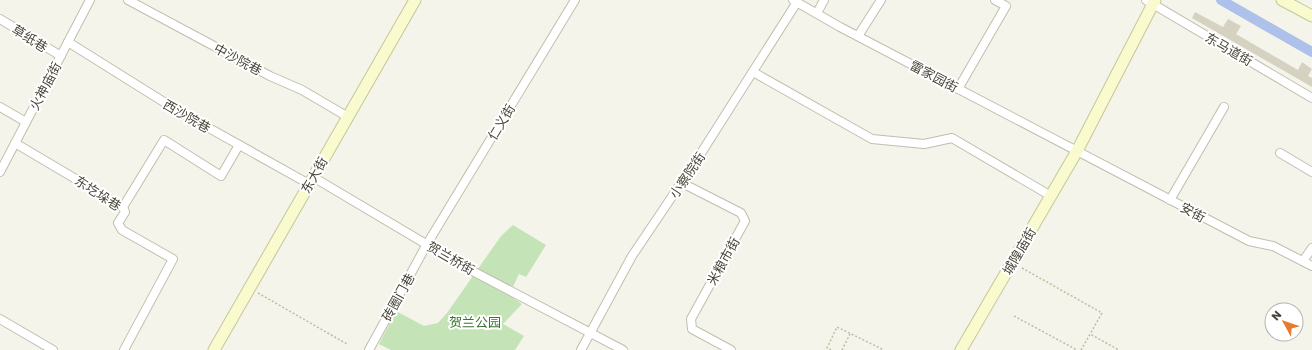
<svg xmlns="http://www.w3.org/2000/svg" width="1312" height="350" font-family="Poppins,'Noto Sans SC',sans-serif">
	<rect width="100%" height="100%" fill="#f4f4eb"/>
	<polygon fill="#c4e4b7" points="513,225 546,245 526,277 519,274 509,295 522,304 503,324 524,336 515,350 391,350 379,344 396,311 424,326 438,323 447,313 501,236"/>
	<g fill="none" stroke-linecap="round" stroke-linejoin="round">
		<polyline stroke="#adc1eb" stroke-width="10" points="1221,0 1312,52"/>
	</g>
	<polygon fill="#d5d2c1" points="1195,12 1223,27 1228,19 1241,26 1236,34 1298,70 1302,62 1312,69 1308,76 1312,78 1312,87 1192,18"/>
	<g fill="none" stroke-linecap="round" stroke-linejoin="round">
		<g stroke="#bfbeae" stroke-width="10">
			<g id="street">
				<polyline points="128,0 270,76 302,90 348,117"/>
				<polyline points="793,0 840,27 1249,241 1273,246 1312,266"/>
				<polyline points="1146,0 1312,98"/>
				<polyline points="817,13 824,0"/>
				<polyline points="0,19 61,56"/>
				<polyline points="858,36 881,0"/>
				<polyline points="68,42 175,109 309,184"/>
				<polyline points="753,72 872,139 924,144 952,138 1051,196"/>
				<polyline points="958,89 1006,6 995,0"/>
				<polyline points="0,107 26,122"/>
				<polyline points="15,143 123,207 125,212 118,223 122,230 173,259 124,350"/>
				<polyline points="1280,153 1312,172"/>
				<polyline points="0,172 90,0"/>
				<polyline points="313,177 463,266 623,350"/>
				<polyline points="682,183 741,213 745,221 691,319 692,329 731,350"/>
				<polyline points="1170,200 1224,107"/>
				<polyline points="123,207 164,140 221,176 239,145"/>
				<polyline points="1303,261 1312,248"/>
				<polyline points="0,319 53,350"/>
				<polyline points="369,350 427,244 575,0"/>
				<polyline points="581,350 632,256 698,158 797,2"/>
			</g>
		</g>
		<g stroke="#c6c798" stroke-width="13">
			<g id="secondary">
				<polyline points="1282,0 1312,16"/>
				<polyline points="214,350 415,0"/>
				<polyline points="961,350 1077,151 1155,0"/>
			</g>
		</g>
		<g stroke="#bfbda0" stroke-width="1.5" stroke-dasharray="2 2" stroke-linecap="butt">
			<polyline points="1022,268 1102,313 1090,334"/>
			<polyline points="258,293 347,344"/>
			<polyline points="1014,316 1077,350"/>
			<polyline points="831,350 827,348 837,327 884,350"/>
			<polyline points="842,350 850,334"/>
			<polyline points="1081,350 1090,334 1119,350"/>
		</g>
		<use href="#street" stroke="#fff" stroke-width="8"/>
		<use href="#secondary" stroke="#f9face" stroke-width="11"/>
	</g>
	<g text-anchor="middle" stroke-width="4" stroke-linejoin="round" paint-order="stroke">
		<g font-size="13" fill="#484639" stroke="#fff">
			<text transform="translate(30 38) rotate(32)" y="5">草纸巷</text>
			<text transform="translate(1229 49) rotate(30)" y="5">东马道街</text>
			<text transform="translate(238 59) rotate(28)" y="5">中沙院巷</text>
			<text transform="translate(934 76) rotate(28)" y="5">雷家园街</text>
			<text transform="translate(45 86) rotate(-62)" y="5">火神庙街</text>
			<text transform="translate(187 116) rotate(30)" y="5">西沙院巷</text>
			<text transform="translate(501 122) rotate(-59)" y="5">仁义街</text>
			<text transform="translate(314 175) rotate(-60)" y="5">东大街</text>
			<text transform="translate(687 175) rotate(-56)" y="5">小察院街</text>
			<text transform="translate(98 193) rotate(33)" y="5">东圪垛巷</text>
			<text transform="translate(1193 212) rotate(28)" y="5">安街</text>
			<text transform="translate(1019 251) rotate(-60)" y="5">城隍庙街</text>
			<text transform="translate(451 258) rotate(30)" y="5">贺兰桥街</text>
			<text transform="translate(723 261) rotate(-61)" y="5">米粮市街</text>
			<text transform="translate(398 297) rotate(-61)" y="5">砖圈门巷</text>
		</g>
		<g font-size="13" fill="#387531" stroke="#fff">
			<text x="475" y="327">贺兰公园</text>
		</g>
	</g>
	<g transform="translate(1284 322) rotate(310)"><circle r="19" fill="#ffffff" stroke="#b6b5b0"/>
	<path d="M0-3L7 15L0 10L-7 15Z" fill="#e87b2e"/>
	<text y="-6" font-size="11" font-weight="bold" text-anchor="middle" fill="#484639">N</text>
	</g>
</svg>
